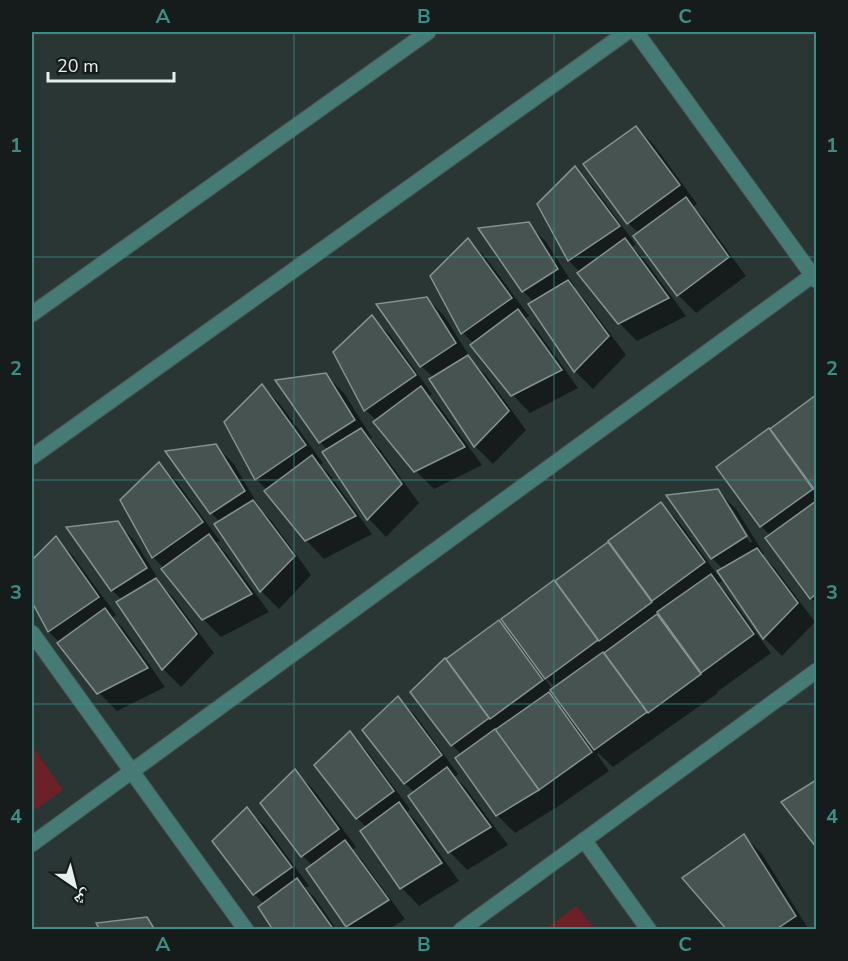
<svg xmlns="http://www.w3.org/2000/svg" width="848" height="961" font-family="'Nunito Sans','Noto Naskh Arabic',sans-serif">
	<rect width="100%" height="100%" fill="#293634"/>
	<g fill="#6c2028">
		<polygon points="32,746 63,790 32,812"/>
		<polygon points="576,906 595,929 545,929"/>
	</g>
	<g fill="#0007" fill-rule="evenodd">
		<polygon points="636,127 654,145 697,204 693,207 703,217 746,276 696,313 678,295 639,233 628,223 585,164"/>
		<polygon points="575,168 593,186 636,245 632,247 643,258 686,316 637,341 619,323 580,272 569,261 539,204"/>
		<polygon points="528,224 546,242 575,287 574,288 585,300 626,355 593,389 575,371 531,304 534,302 523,291"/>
		<polygon points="468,240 486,258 529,316 525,319 536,329 578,388 530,413 512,394 474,344 463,333"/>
		<polygon points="427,298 445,317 473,362 486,375 526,430 493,464 475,446 431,380 434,378 421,366"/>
		<polygon points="372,317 390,335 432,394 429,396 439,406 482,465 434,489 416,471 376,422 377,421 366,410 335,353"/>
		<polygon points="326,375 344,393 372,438 370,439 379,448 419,503 386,537 369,519 324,452 328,450 320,442"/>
		<polygon points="262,386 280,404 323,463 320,465 330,475 372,534 324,559 306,540 267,490 256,479"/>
		<polygon points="816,396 816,603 811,598 771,536 761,526 718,467"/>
		<polygon points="216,446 234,464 261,510 271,520 311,575 279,609 261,591 220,522 211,513"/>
		<polygon points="159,464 177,482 220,541 216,543 226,553 269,612 221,637 203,619 164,568 153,557"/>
		<path d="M717 491 736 509 764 554 762 555 774 567 815 622 782 656 764 638 720 571 723 569 712 558ZM727 507H731L752 541 750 543Z"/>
		<path d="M661 504 679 522 722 581 718 584 728 594 771 653 717 692 718 693 613 767 598 753 597 754 609 771 557 807 515 833 497 815 458 759 462 755 452 745 412 692 446 661 499 622 514 637 515 636 503 619 611 542ZM547 679 556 688 553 690 546 680ZM559 699 564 707 563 708 556 701Z"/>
		<polygon points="117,523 135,541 163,587 173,597 214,653 181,687 163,669 122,600 112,590"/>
		<polygon points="56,539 73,556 116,615 112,618 123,628 165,687 117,711 99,693 59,644 60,643 49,632 32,599 32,562"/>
		<polygon points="398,698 415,715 458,774 455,777 465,787 508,845 467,870 450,852 410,796 415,793 405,783"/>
		<polygon points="350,733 367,751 410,809 407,812 417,822 459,881 419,906 402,888 367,828 357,818"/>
		<polygon points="295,771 313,789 356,847 352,850 362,860 405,919 388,930 351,930 347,926 313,866 303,856 262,803"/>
		<polygon points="816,782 816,844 783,802"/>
		<polygon points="247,809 265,826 309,886 305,888 315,898 337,930 275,930 264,904 254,894"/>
		<polygon points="744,836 762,854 809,930 729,930"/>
	</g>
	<g fill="#465351" stroke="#859492" stroke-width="1.5">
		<polygon points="636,126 680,185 627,224 583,164"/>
		<polygon points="575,166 620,226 568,261 537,204"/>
		<polygon points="686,197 729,257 677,296 633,236"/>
		<polygon points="529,222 558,269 522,292 478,228"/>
		<polygon points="468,238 512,298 461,334 430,276"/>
		<polygon points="625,238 669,298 618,324 577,273"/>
		<polygon points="568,280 609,336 574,372 528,304"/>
		<polygon points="427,297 456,343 420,367 376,304"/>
		<polygon points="518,309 562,370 511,396 470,345"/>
		<polygon points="372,315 416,375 364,411 333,352"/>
		<polygon points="468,355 509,411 474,447 429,379"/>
		<polygon points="326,373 355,420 319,443 275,380"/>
		<polygon points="262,384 306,445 255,480 224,422"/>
		<polygon points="421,386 465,447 414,472 373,422"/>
		<polygon points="816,395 816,487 814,489 770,429"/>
		<polygon points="361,428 402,484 367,520 322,452"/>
		<polygon points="769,428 813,489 760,527 716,467"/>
		<polygon points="216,444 245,491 210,514 165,451"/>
		<polygon points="312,455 356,516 305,541 264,491"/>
		<polygon points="159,462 203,522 152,558 120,500"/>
		<polygon points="718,489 747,536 711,559 666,495"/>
		<polygon points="253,500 295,556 260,592 214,524"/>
		<polygon points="816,501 816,594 810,599 765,538"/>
		<polygon points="661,502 705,562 652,601 608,541"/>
		<polygon points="118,521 147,568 111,591 66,527"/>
		<polygon points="209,534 252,594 202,620 161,569"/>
		<polygon points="56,536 99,597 48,632 32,602 32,560"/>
		<polygon points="608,542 652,602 599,641 555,581"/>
		<polygon points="757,548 798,603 763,639 717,571"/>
		<polygon points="711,574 754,634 701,673 657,612"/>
		<polygon points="156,578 197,634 162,670 116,602"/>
		<polygon points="554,580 598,640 545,679 501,619"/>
		<polygon points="105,608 148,668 97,694 57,643"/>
		<polygon points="657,614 701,674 648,713 604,653"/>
		<polygon points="499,620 543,680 490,719 446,659"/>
		<polygon points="603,652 647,712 594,750 550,690"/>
		<polygon points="445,658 489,718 451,746 410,692"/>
		<polygon points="549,692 592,752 539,790 495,730"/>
		<polygon points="398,696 442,755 404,784 362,730"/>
		<polygon points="495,729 539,790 496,816 455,758"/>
		<polygon points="350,731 394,791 356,819 314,765"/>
		<polygon points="447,767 491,827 448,853 408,796"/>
		<polygon points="295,769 339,829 301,857 260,803"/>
		<polygon points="816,780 816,847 781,802"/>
		<polygon points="399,802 442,863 400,889 360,831"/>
		<polygon points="247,807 292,867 253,895 212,841"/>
		<polygon points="744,834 796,916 775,930 727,930 682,878"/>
		<polygon points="345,840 389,900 346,927 306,869"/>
		<polygon points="297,878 334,930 273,930 258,907"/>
		<polygon points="147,917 155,930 100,930 96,923"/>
	</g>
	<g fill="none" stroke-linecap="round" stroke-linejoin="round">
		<g stroke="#485452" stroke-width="17">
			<g id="minor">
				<polyline points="636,32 816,280"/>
				<polyline points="32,314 428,32"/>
				<polyline points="32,457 627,32"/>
				<polyline points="32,633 246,930"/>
				<polyline points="584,840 649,930"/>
				<polyline points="32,844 813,275"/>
				<polyline points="461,930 816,671"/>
			</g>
		</g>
		<use href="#minor" stroke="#457b74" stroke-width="15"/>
	</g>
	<path fill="none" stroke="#3a8e88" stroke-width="1.5" stroke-opacity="0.55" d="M294 32V930M554 32V930M32 257H816M32 480H816M32 704H816"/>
	<rect width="848" height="961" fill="none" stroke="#161c1b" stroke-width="66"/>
	<g transform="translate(75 886) rotate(145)" stroke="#161c1b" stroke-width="4.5" paint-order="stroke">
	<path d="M0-4.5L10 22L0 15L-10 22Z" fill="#e8f0ef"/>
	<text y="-9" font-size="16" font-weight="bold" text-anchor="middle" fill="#e8f0ef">ش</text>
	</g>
	<path d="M48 72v9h126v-9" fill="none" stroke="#e8f0ef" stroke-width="3"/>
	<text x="57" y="72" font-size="18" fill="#e8f0ef" stroke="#161c1b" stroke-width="4.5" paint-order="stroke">20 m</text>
	<rect x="33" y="33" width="782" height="895" fill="none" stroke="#3a8e88" stroke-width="2"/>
	<g font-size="20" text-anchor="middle" font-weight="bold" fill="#3a8e88">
		<text x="163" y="23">A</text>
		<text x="424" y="23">B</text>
		<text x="685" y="23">C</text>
		<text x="16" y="152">1</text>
		<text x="832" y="152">1</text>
		<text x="16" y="375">2</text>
		<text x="832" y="375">2</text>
		<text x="16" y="599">3</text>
		<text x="832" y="599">3</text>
		<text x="16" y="823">4</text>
		<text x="832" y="823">4</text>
		<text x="163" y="951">A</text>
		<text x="424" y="951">B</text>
		<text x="685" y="951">C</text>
	</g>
</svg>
